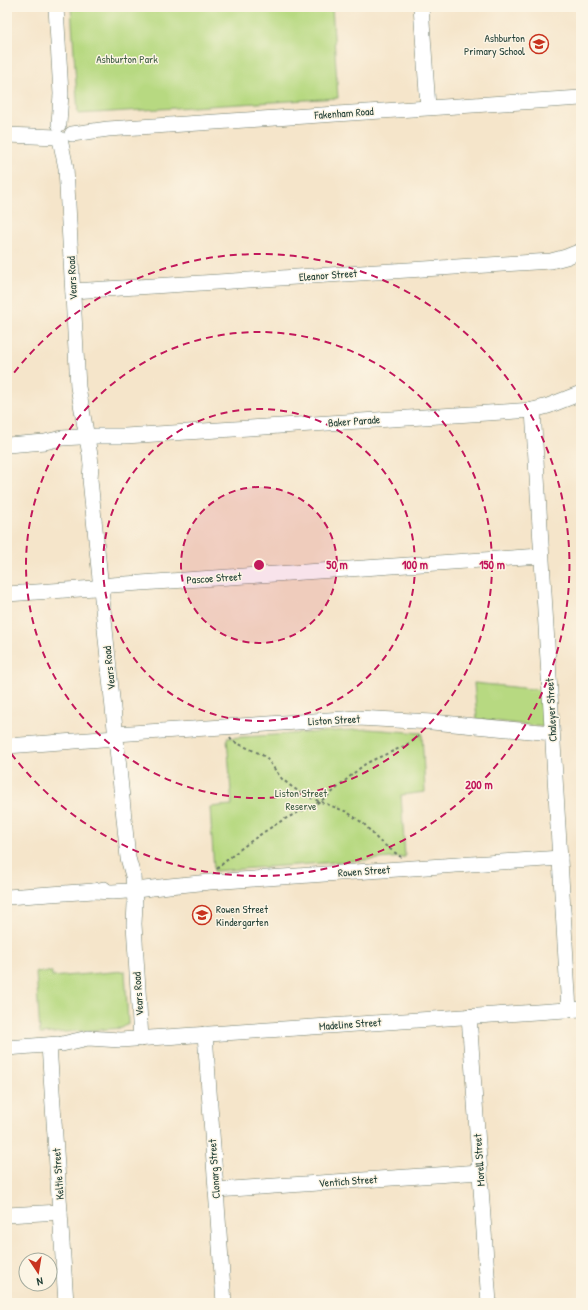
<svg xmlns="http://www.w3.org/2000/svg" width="588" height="1310" font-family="'Patrick Hand',sans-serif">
	<rect width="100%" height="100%" fill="#fcf5e5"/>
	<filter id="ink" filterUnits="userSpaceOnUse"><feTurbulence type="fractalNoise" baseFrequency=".025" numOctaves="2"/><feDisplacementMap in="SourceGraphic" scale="8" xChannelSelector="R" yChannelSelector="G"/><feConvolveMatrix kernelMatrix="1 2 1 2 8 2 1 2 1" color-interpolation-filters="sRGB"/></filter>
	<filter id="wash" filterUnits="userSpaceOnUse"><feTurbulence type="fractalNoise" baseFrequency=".012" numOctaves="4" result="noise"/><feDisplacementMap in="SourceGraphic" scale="16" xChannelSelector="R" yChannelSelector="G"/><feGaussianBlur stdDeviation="0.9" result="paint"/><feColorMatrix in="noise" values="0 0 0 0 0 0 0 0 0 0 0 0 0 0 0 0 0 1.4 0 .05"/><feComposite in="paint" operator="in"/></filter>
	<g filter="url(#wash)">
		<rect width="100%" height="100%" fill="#f5e5ca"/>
		<g fill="#b7d981" stroke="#6b8b5a">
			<polygon points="71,7 332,7 338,98 78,114"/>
			<polygon points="474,683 542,690 544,727 477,719"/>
			<polygon points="368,729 422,733 425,792 401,795 405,857 214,871 210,807 232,805 227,738"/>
			<polygon points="125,971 128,1024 122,1028 40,1034 36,972 52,972 52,977"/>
		</g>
	</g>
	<g filter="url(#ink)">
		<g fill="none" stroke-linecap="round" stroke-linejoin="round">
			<g stroke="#6a7868" stroke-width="16">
				<g id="minor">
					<polyline points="56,7 61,94 59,124"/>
					<polyline points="421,7 428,107"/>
					<polyline points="72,134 108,129 581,98"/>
					<polyline points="7,135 57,137"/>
					<polyline points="60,139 66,168 78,387 90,455 91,465 90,479 128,858 133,876 135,904 134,924 141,1039"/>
					<polyline points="73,291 551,261 566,257 581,251"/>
					<polyline points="533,410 569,1010"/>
					<polyline points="7,445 45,442 62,438 97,436 125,436 533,410 548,406 581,393"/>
					<polyline points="7,594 95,588 111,585 541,556"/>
					<polyline points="116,734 358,718 432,722 552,733"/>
					<polyline points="7,746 116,738"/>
					<polyline points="94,891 112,892 128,891 169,886 210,882 560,858"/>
					<polyline points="7,897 94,891 104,889"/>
					<polyline points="469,1016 489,1303"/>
					<polyline points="205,1034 224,1303"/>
					<polyline points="62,1044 88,1038 120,1040 581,1009"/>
					<polyline points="49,1045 66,1303"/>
					<polyline points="7,1048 58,1044"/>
					<polyline points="216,1190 480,1172"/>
					<polyline points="7,1215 60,1212"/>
				</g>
			</g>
			<g stroke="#6a7868" stroke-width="2" stroke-dasharray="3 3" stroke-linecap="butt">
				<polyline points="230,738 232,741 261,754 267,759 282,779 292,787 306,796 347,812 364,824 379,841 401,857"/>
				<path d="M217 869C235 852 261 833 283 820 296 813 310 808 322 800 337 790 349 776 364 765 377 756 413 746 420 734"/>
			</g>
			<use href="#minor" stroke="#fff" stroke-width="15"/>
		</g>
	</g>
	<circle cx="259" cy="565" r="78" fill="#c2185b" fill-opacity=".12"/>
	<g fill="none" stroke="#c2185b" stroke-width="2" stroke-dasharray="7 5">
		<circle cx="259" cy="565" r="78"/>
		<circle cx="259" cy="565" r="156"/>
		<circle cx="259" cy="565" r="233"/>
		<path d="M7 382A311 311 0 1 1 7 748"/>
	</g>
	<defs>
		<g id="school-ring" transform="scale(1)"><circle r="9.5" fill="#fcf5e5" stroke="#c8321e" stroke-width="1.5"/><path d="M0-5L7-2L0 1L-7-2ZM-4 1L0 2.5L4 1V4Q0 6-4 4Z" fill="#c8321e"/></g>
	</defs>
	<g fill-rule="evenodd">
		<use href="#school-ring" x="539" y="44"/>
		<use href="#school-ring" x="202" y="915"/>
	</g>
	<g text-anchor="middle" stroke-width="3" stroke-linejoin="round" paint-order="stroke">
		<g font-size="11" fill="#1f3d34" stroke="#fcf5e5" text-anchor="end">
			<text x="525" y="42">Ashburton<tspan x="525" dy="13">Primary School</tspan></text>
			<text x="216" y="913" text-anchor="start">Rowen Street<tspan x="216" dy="13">Kindergarten</tspan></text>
		</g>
		<g font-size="11" fill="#3d5c43" stroke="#fcf5e5">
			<text x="127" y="63">Ashburton Park</text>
			<text x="301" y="797">Liston Street<tspan x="301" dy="13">Reserve</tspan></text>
		</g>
		<g font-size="11" fill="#1f3d34" stroke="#fcf5e5">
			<text transform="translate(344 113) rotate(-4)" y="4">Fakenham Road</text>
			<text transform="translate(328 275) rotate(-4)" y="4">Eleanor Street</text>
			<text transform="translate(72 278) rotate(-93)" y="4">Vears Road</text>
			<text transform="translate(354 421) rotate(-4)" y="4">Baker Parade</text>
			<text transform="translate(214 578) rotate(-4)" y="4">Pascoe Street</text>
			<text transform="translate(109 668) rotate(-96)" y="4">Vears Road</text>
			<text transform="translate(551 710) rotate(-93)" y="4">Chaleyer Street</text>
			<text transform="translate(334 720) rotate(-3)" y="4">Liston Street</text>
			<text transform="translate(364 871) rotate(-4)" y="4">Rowen Street</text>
			<text transform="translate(138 994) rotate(-94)" y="4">Vears Road</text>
			<text transform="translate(350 1024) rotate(-4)" y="4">Madeline Street</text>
			<text transform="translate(479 1160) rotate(-94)" y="4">Morell Street</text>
			<text transform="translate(214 1169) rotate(-94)" y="4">Clonarg Street</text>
			<text transform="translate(58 1174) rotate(-94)" y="4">Keltie Street</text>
			<text transform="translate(348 1181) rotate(-4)" y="4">Ventich Street</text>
		</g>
	</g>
	<circle cx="259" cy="565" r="6" fill="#c2185b" stroke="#fcf5e5" stroke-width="2"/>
	<g font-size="12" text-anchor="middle" font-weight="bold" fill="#c2185b" stroke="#fcf5e5" stroke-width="3" stroke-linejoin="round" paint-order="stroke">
		<text x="337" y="569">50 m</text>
		<text x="415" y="569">100 m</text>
		<text x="492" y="569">150 m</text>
		<text x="479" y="789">200 m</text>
	</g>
	<rect width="588" height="1310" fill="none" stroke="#fcf5e5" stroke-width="24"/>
	<g transform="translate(38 1272) rotate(168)"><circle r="19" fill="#fcf5e5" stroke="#a4ab9e"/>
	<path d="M0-3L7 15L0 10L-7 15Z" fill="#c8321e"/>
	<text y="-6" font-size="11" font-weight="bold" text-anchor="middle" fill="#1f3d34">N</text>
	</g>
</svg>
